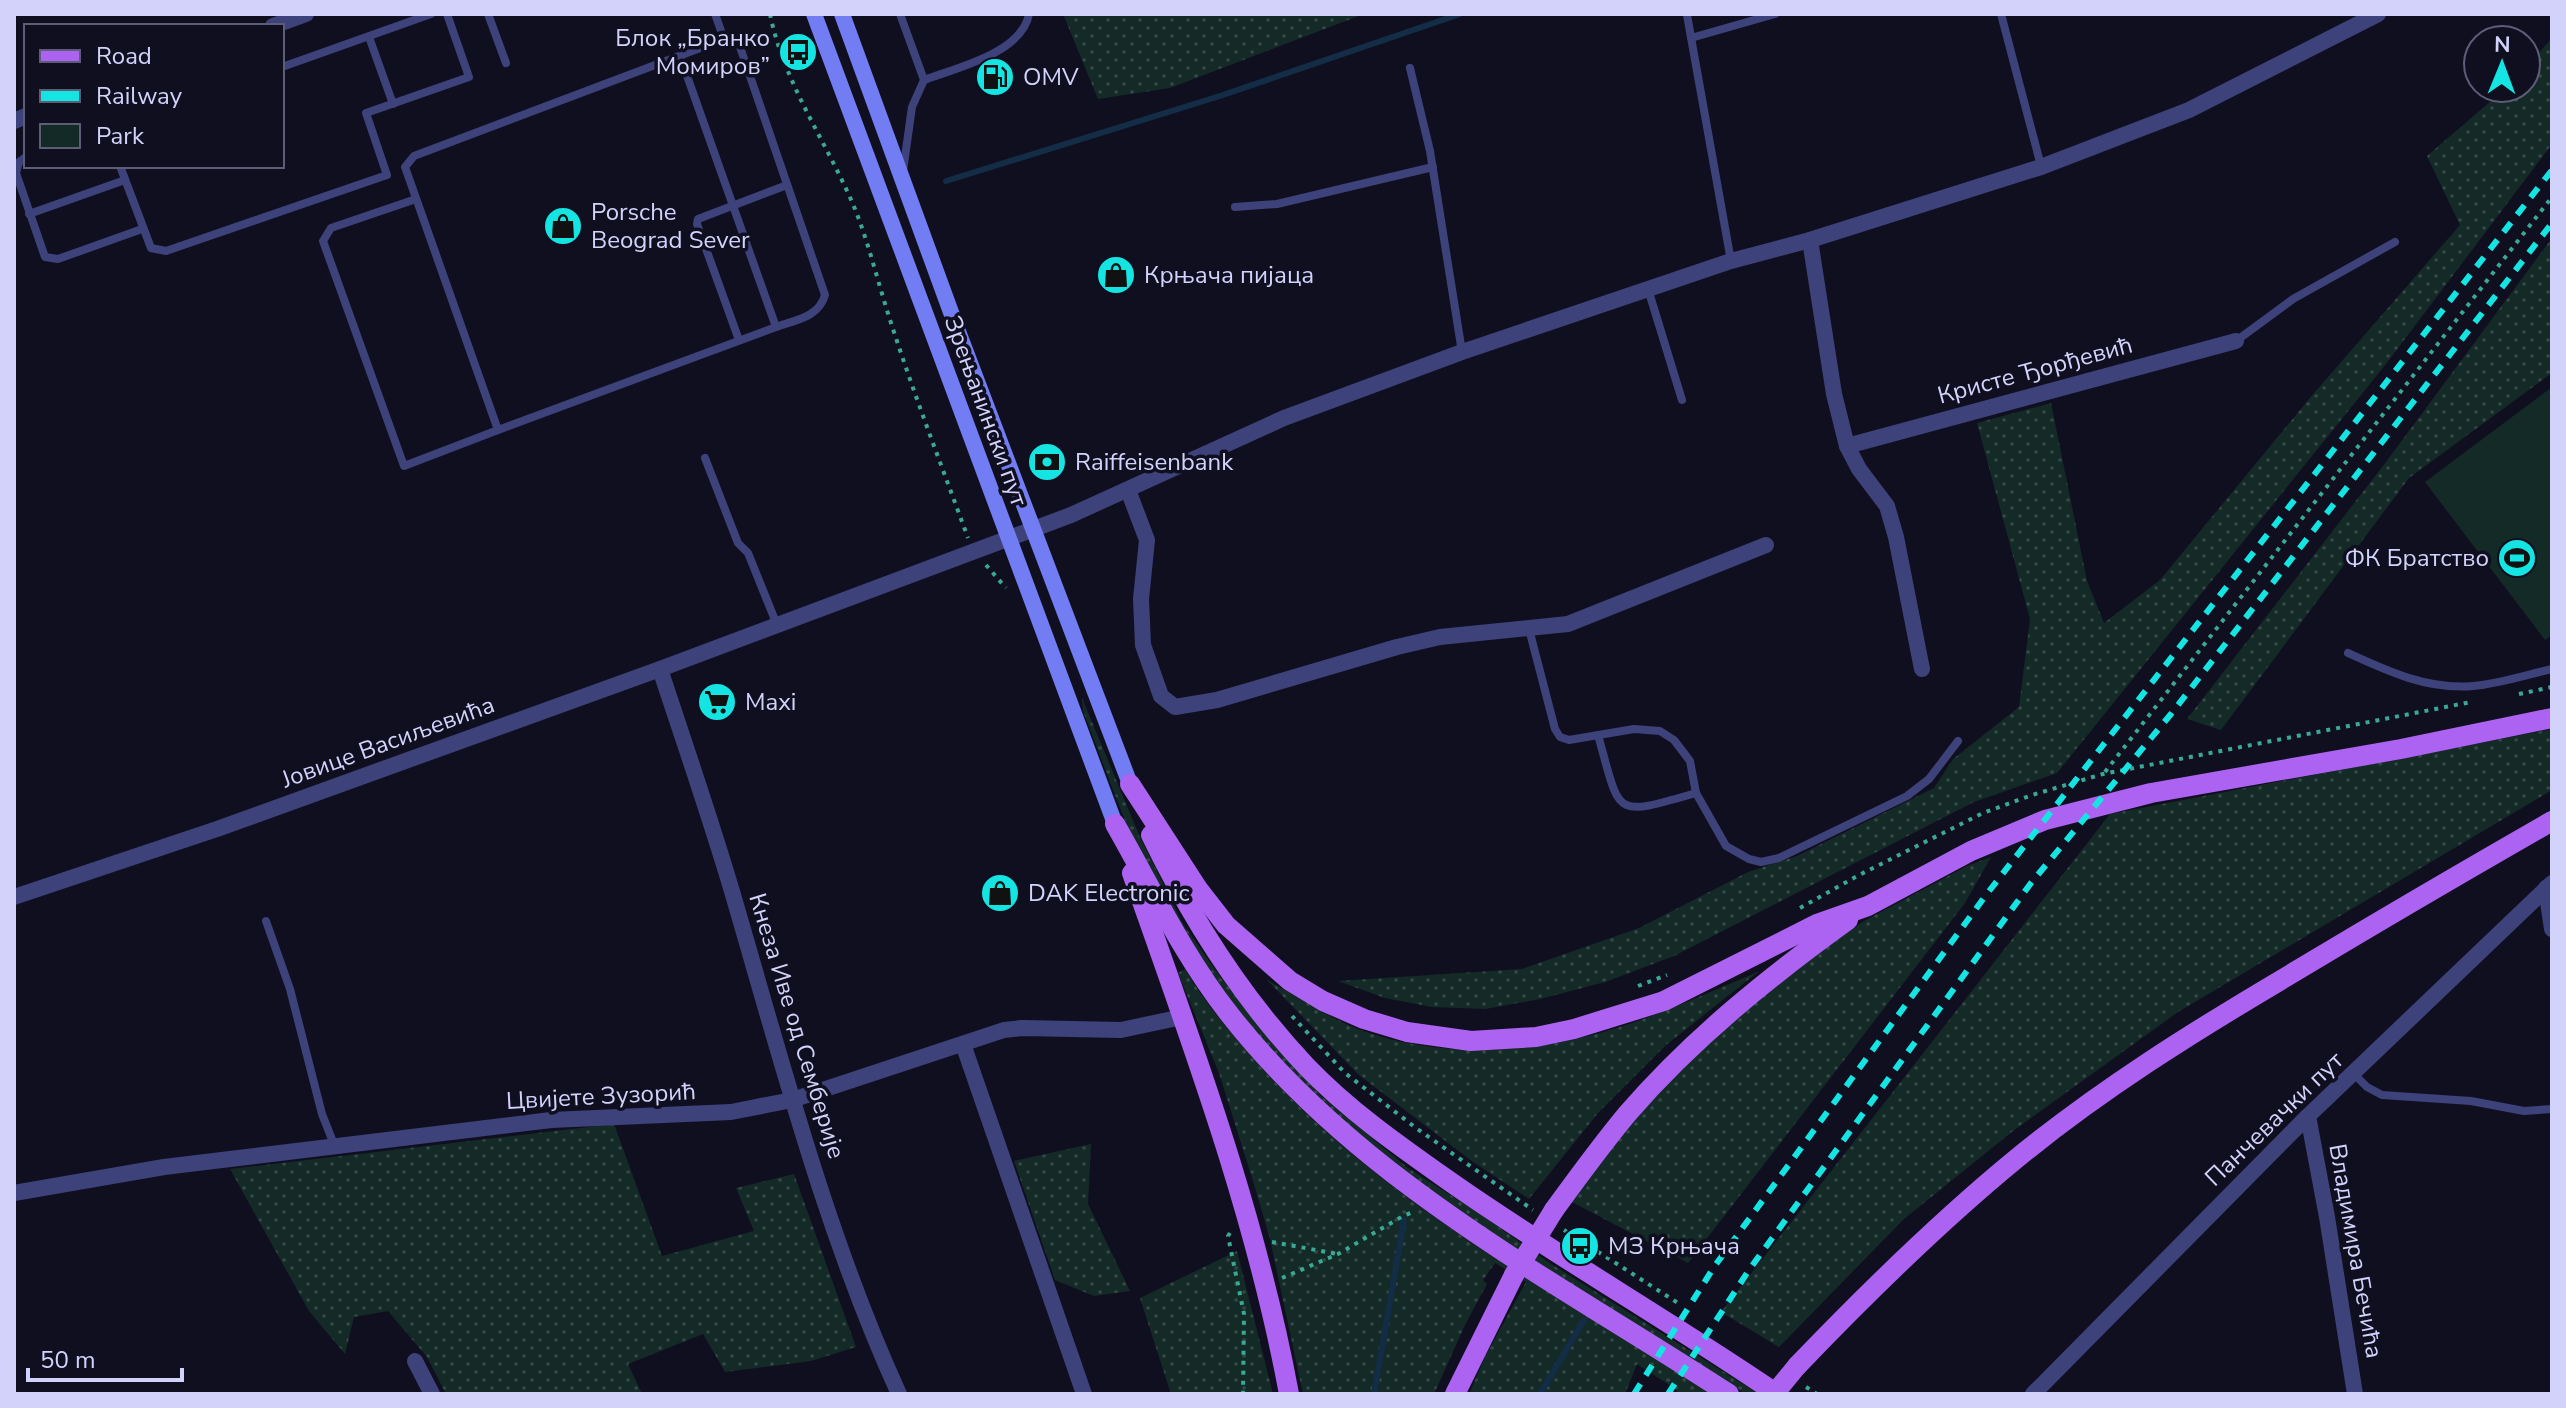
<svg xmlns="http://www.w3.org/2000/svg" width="2566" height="1408" font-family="'Nunito Sans',sans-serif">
	<defs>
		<pattern id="green-dots" width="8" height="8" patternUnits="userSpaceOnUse" patternTransform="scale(2)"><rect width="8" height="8" fill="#132a26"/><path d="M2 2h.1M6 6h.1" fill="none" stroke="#344846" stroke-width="1.8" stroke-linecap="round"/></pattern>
	</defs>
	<rect width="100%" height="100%" fill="#100f20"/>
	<g fill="url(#green-dots)">
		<polygon points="1063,14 1364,14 1170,88 1098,99"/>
		<polygon points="2552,38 2552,144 2386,364 2057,773 1974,802 1674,956 1605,982 1540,999 1485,1009 1432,1007 1385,998 1338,981 1522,969 1639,928 1748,872 1797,856 1934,788 1953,759 2019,707 2030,619 1977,423 2051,403 2087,581 2104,623 2160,580 2309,399 2460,225 2427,156 2506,88 2526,88 2526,67"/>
		<polygon points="2552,238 2552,373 2409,478 2221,730 2187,719 2386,462"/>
		<path d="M1082 698 1139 835 1183 924 1219 975 1260 1027 1321 1096 1408 1168 1480 1214 1548 1262 1759 1394H1746C1557 1275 1314 1147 1194 952 1176 921 1156 889 1141 857 1119 810 1102 759 1083 711Z"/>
		<polygon points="2552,729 2552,790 2178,1012 2013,1131 1904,1219 1779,1347 1721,1312 2110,814"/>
		<polygon points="1991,857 1965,903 1688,1263 1572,1202 1626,1115 1788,970 1864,921 1967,866"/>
		<path d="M1185 969C1203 1001 1227 1028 1251 1056 1377 1201 1554 1293 1715 1394H1676L1677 1390 1637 1364 1625 1394H1469L1486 1355 1526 1282 1495 1263 1483 1280 1487 1284 1465 1325 1434 1394H1303L1270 1239 1253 1181 1219 1073 1178 973Z"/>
		<path d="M1758 972 1666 1045 1598 1113 1529 1199 1473 1162 1359 1075 1267 980C1297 996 1327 1017 1358 1029 1437 1059 1530 1054 1610 1030 1661 1015 1709 992 1758 972Z"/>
		<polygon points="614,1124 662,1256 754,1231 736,1188 794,1174 856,1347 811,1361 725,1372 703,1334 628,1364 642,1394 446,1394 427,1357 388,1311 354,1317 345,1354 309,1311 230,1169"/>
		<polygon points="1091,1144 1088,1204 1130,1291 1094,1296 1055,1280 1014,1161"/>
		<polygon points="1237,1251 1273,1394 1171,1394 1140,1298"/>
	</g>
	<polygon fill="#132a26" points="2552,387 2552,635 2545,640 2425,482"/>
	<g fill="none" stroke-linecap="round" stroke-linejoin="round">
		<g stroke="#132d46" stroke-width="6">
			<polyline points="946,181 1223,95 1460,14"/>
			<polyline points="1374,1394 1404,1220"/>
			<polyline points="1540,1394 1584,1320"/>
		</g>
		<g stroke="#39a996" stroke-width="4" stroke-dasharray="4 6" stroke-linecap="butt">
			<path d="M770 14C784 84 828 144 855 209 870 247 879 287 892 326 915 397 942 467 968 538"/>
			<polyline points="986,565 1006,588"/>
			<polyline points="2519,694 2552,687"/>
			<polyline points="2105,772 2552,197"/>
			<polyline points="1800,908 1859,875 1983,813 2032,795 2103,774 2471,702"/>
			<polyline points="1638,986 1667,975"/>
			<polyline points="1292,1016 1345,1073 1416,1128 1533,1210"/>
			<polyline points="1564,1230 1678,1303"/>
			<polyline points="1230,1233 1228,1236 1244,1314 1243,1394"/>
			<polyline points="1272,1242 1338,1254"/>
			<polyline points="1282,1278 1338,1254 1403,1216 1413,1212"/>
			<polyline points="1806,1387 1817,1394"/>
		</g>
		<g stroke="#3e427b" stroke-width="8">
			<polyline points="488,14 506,63"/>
			<polyline points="715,14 724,39"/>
			<polyline points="900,14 924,80 912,107 903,171"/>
			<polyline points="2001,14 2041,166"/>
			<polyline points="1687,15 1731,261"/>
			<polyline points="369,37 393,104"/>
			<polyline points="1691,38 1775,14"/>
			<path d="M724 39H732L739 44 825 295C819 317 796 320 776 327L498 430 405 167 414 156Z"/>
			<polyline points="680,56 776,327"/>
			<polyline points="282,67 431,14"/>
			<polyline points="1410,68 1430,151 1462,352"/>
			<path d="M924 80C956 68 1022 53 1029 14"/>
			<polyline points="26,157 19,162 16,173 45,257 58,259 142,229"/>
			<polyline points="120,166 151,248 166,251 387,175 366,113 469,77 447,14"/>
			<polyline points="416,199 331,228 323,241 404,466 498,430"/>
			<polyline points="1235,207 1277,204 1433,167"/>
			<polyline points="29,214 125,180"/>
			<polyline points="1648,289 1682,400"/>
			<polyline points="739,340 697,224 698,219 787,185"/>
			<polyline points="2236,341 2293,299 2395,242"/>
			<polyline points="705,458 738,543 748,553 777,625"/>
			<polyline points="1529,629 1555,729 1560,737 1569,740 1634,729 1660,731 1674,740 1690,761 1696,793 1726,846 1749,859 1761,862 1779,858 1907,796 1929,779 1958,741"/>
			<path d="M2348 653C2387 671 2428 690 2473 686 2499 684 2526 675 2552 669"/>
			<path d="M1598 735C1621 817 1612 817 1696 793"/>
			<polyline points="266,921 290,989 322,1114 335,1147"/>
			<polyline points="2354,1074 2367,1087 2382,1095 2471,1101 2524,1111 2552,1109"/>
		</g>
		<g stroke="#3e427b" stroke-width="16">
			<polyline points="273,26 306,14"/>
			<polyline points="14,121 26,116"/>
			<polyline points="1810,240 1834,394 1847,446 1859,469 1887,506 1896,537 1922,669"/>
			<polyline points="1847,446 2236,341"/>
			<polyline points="1128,490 1147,540 1141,599 1143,645 1161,696 1175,707 1217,700 1397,647 1440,637 1568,624 1766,545"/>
			<path d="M660 669C684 742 709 814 731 888 781 1058 825 1232 899 1394"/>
			<polyline points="2546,888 2552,929"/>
			<polyline points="14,897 217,829 660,669 1071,515 1284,418 1462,352 1731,261 1810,240 2041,167 2189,110 2378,14"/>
			<polyline points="963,1044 1084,1394"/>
			<polyline points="2308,1116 2327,1217 2355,1394"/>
			<polyline points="14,1193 164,1167 551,1120 731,1112 792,1100 1004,1030 1022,1028 1121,1030 1182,1017"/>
			<polyline points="415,1361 432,1394"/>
			<polyline points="2033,1394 2308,1116 2552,883"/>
		</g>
		<g stroke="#727df3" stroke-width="16">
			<polyline points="814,14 1115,824"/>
			<polyline points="842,14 956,326 1130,784"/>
		</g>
		<g stroke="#ad63f1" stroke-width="20">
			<polyline points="1130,784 1198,889 1226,925 1290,981 1323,1001 1364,1019 1407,1032 1471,1041 1536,1037 1574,1029 1664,1001 1817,924 1868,906 1971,851 2045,820 2151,793 2401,749 2552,718"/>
			<path d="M1115 824C1152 889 1184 957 1230 1015 1362 1183 1554 1280 1729 1394"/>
			<path d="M1151 835C1192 920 1241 997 1306 1066 1349 1111 1401 1147 1452 1183 1558 1257 1670 1321 1777 1394"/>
			<path d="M1132 873C1192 1044 1256 1215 1289 1394"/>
			<path d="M1554 1210C1578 1177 1602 1144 1628 1113 1692 1039 1769 977 1848 920"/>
			<path d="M1797 1366C1867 1293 1938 1223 2016 1159 2100 1090 2193 1032 2286 977 2374 924 2463 872 2552 821"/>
			<polyline points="1455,1394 1514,1275"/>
		</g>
		<g stroke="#14e5e3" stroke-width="6" stroke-dasharray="12 10" stroke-linecap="butt">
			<polyline points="1634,1394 1714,1267 1986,895 2552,170"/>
			<polyline points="1668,1394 1749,1270 2031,883 2171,714 2552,223"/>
		</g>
		<g stroke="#ad63f1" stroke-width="20">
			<polyline points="1514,1275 1554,1210"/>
			<polyline points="1774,1394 1797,1366"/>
		</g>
	</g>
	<defs>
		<g id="bus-disc" transform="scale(2)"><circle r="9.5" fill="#14e5e3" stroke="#100f20"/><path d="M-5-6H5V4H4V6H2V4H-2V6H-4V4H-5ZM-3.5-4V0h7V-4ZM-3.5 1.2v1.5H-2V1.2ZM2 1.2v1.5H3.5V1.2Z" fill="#111"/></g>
		<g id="fuel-disc" transform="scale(2)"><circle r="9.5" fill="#14e5e3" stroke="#100f20"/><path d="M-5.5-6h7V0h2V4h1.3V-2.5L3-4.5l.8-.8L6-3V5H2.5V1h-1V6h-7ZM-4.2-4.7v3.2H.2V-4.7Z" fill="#111"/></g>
		<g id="shop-disc" transform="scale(2)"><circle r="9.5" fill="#14e5e3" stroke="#100f20"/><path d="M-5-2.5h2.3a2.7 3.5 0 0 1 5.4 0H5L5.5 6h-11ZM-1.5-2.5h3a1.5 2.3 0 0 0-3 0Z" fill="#111"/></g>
		<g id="bank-disc" transform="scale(2)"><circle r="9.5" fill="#14e5e3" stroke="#100f20"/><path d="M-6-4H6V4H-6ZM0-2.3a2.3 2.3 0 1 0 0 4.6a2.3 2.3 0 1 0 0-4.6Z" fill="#111"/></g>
		<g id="stadium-disc" transform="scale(2)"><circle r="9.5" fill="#14e5e3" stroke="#100f20"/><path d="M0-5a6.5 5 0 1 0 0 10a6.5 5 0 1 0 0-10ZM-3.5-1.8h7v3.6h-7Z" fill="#111"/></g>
		<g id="supermarket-disc" transform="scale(2)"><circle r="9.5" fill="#14e5e3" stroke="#100f20"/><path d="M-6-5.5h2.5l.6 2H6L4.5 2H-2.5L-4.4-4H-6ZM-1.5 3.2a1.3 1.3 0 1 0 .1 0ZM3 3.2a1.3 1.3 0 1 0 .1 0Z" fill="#111"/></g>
	</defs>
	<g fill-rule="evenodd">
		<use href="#bus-disc" x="798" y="52"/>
		<use href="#fuel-disc" x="995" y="77"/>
		<use href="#shop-disc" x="563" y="226"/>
		<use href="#shop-disc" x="1116" y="275"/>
		<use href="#bank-disc" x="1047" y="462"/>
		<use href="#stadium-disc" x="2517" y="558"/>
		<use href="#supermarket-disc" x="717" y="702"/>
		<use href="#shop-disc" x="1000" y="893"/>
		<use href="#bus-disc" x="1580" y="1246"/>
	</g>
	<g text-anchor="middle" stroke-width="7" stroke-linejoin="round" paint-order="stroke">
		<g font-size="24" fill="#d2d2fb" stroke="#100f20" text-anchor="start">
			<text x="770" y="46" text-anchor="end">Блок „Бранко<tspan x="770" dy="28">Момиров”</tspan></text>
			<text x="1023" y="85">OMV</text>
			<text x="591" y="220">Porsche<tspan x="591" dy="28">Beograd Sever</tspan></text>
			<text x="1144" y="283">Крњача пијаца</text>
			<text x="1075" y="470">Raiffeisenbank</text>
			<text x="2489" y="566" text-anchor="end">ФК Братство</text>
			<text x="745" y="710">Maxi</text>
			<text x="1028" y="901">DAK Electronic</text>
			<text x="1608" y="1254">МЗ Крњача</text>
		</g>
		<g font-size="24" fill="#d2d2fb" stroke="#100f20">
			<text transform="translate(2035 370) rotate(-15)" y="8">Кристе Ђорђевић</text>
			<text transform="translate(986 411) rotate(70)" y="8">Зрењанински пут</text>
			<text transform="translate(388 742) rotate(-20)" y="8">Јовице Васиљевића</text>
			<text transform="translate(797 1026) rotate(73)" y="8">Кнеза Иве од Семберије</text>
			<text transform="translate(601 1096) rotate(-3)" y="8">Цвијете Зузорић</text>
			<text transform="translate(2274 1119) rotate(-44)" y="8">Панчевачки пут</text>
			<text transform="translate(2356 1251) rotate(80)" y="8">Владимира Бечића</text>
		</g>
	</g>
	<rect width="2566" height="1408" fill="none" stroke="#d2d2fb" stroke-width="32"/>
	<rect x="24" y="24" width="260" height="144" fill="#100f20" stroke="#5e5d78" stroke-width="2"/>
	<rect x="40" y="50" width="40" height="12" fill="#ad63f1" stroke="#5e5d78" stroke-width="2"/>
	<text x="96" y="64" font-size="24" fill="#d2d2fb">Road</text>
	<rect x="40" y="90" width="40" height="12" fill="#14e5e3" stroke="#5e5d78" stroke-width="2"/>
	<text x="96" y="104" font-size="24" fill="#d2d2fb">Railway</text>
	<rect x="40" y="124" width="40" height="24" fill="#132a26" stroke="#5e5d78" stroke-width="2"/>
	<text x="96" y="144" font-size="24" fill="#d2d2fb">Park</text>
	<g transform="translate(2502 64) rotate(1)"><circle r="38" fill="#100f20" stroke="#5e5d78" stroke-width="2"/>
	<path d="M0-6L14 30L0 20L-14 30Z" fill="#14e5e3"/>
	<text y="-12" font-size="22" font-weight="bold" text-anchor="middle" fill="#d2d2fb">N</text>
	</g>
	<path d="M28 1368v12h154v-12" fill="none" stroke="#d2d2fb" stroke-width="4"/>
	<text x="40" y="1368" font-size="24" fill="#d2d2fb" stroke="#100f20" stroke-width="6" paint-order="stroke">50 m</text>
</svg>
